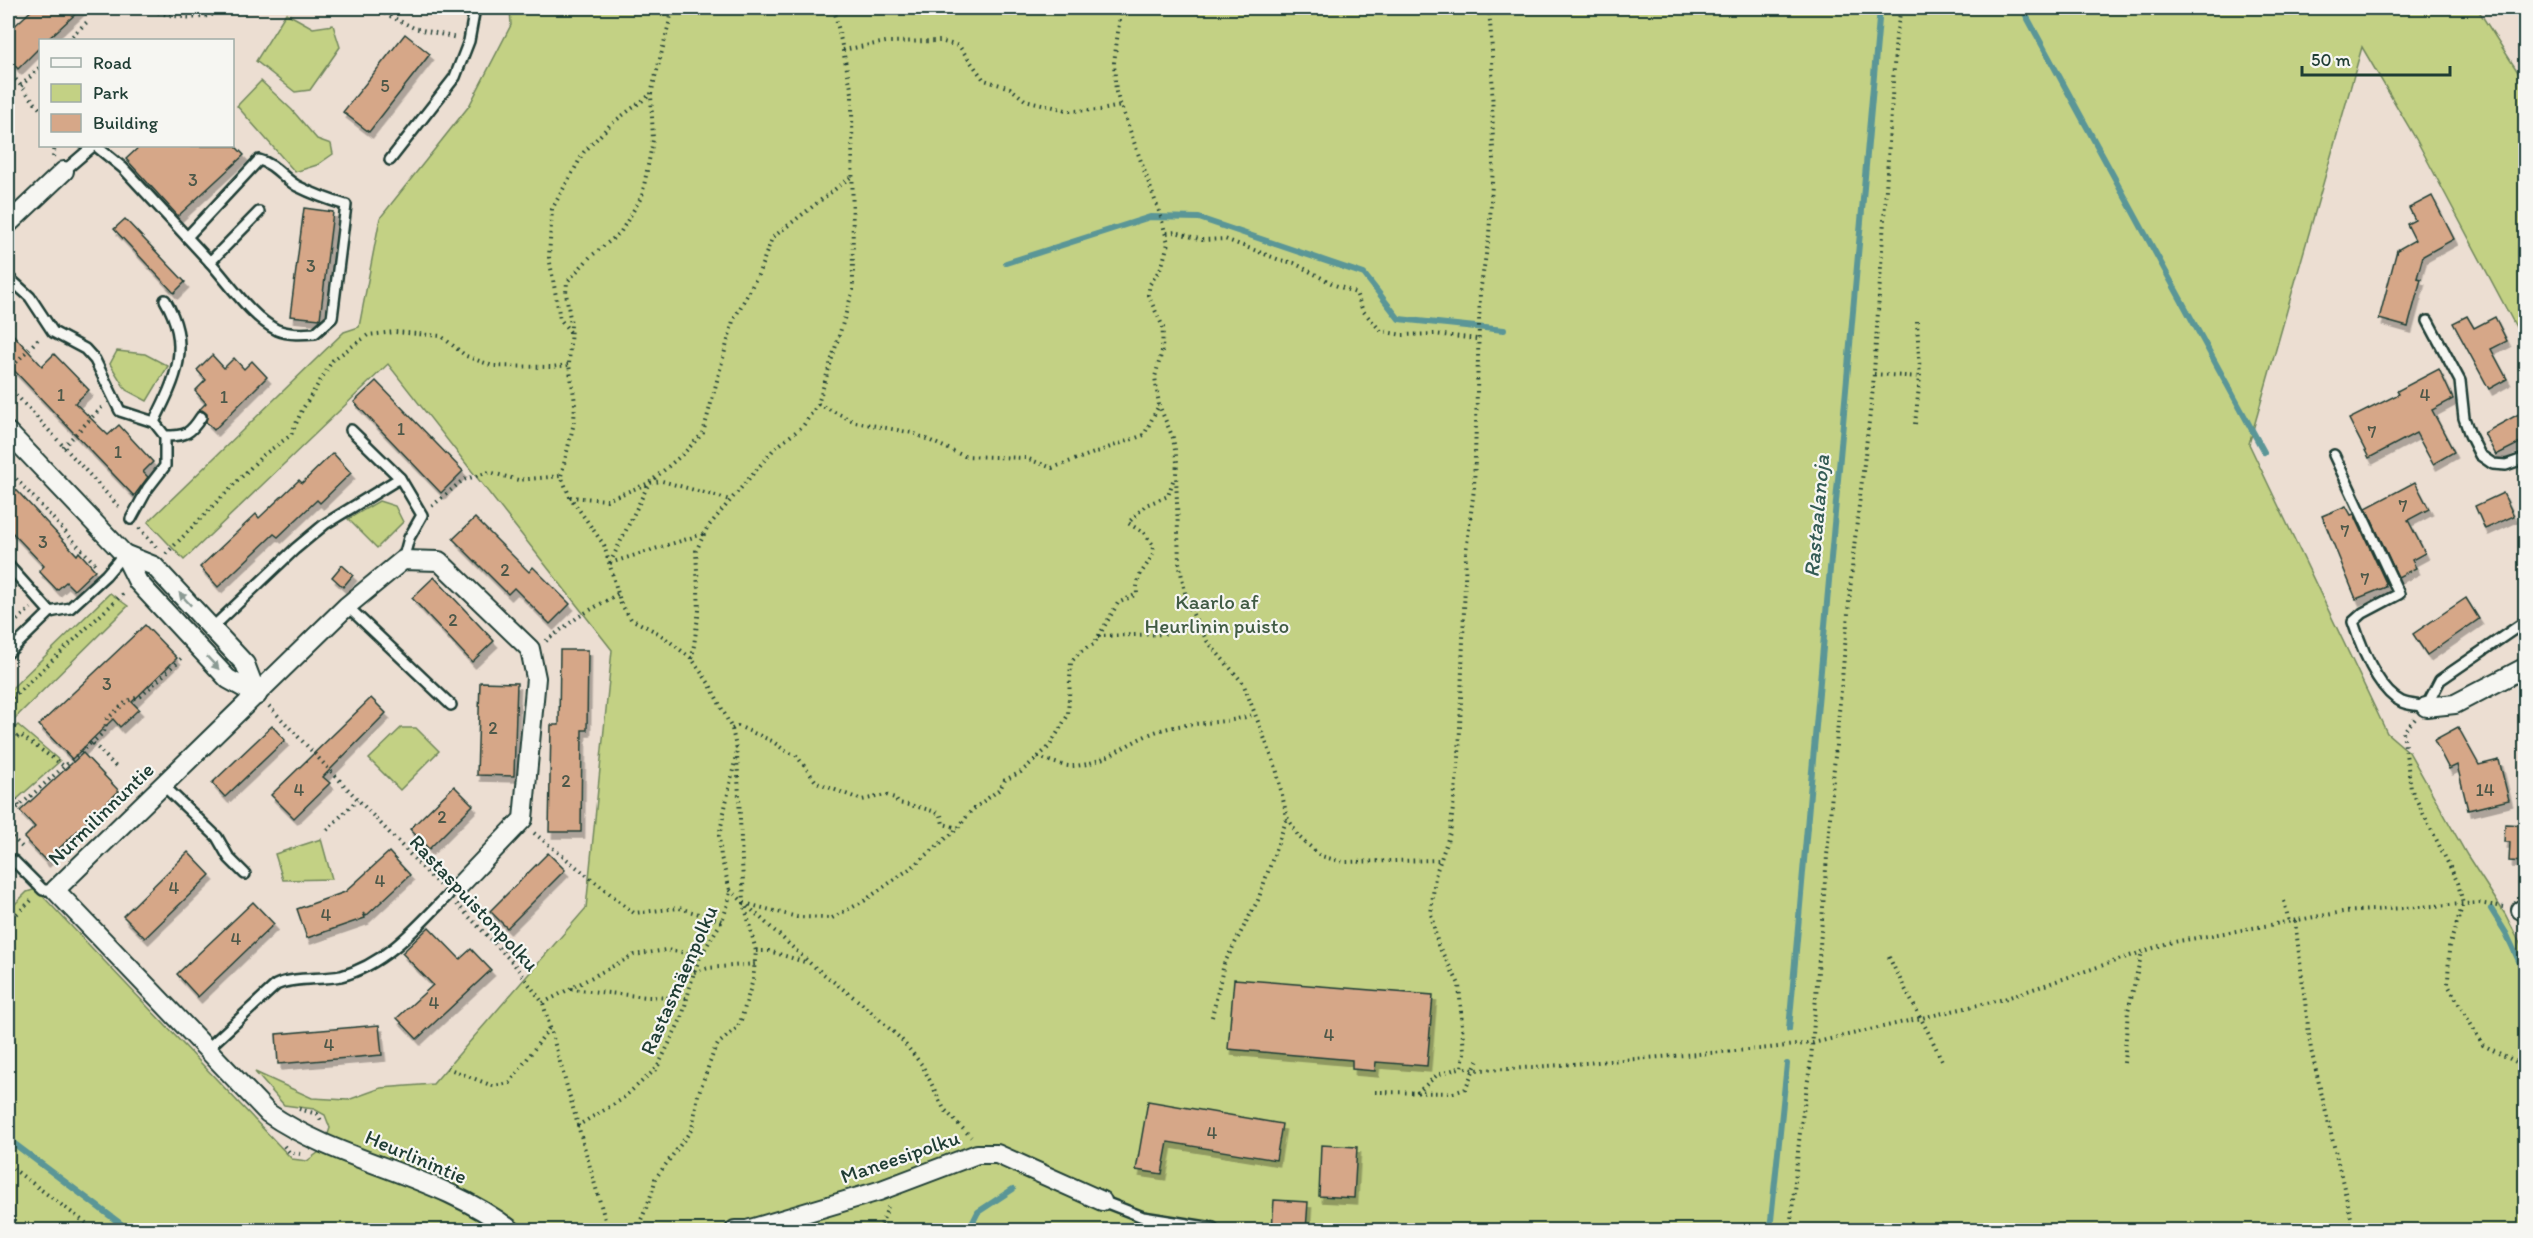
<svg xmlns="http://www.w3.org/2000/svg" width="2533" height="1238" font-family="Itim,sans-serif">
	<defs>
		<filter id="shadow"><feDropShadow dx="3.5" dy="6" stdDeviation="0" flood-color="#0004"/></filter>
	</defs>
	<rect width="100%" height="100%" fill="#ecded2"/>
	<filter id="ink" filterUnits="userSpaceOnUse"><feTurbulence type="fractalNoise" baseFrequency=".0167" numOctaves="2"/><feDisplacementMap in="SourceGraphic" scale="12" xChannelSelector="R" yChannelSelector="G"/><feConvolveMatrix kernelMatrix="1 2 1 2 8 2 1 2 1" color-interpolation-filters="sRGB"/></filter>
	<g filter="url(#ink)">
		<g fill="#c3d184" stroke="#71875c" stroke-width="1.5">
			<polygon points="510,8 2477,8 2525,83 2525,344 2416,139 2362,47 2249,444 2387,733 2409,752 2467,855 2505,914 2525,953 2525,1230 8,1230 8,911 27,892 36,889 292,1159 307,1161 323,1149 330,1128 325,1115 314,1109 284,1105 255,1072 312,1098 348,1100 381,1088 433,1084 586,908 612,650 388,364 184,560 148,522 344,332 359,327 380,218 469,106 511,25"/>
			<polygon points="286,13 313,28 333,25 340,47 310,90 295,92 256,61"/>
			<polygon points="261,81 292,110 317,139 331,144 333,154 317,165 295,172 237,106"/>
			<polygon points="117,351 145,354 168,366 147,401 126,390 110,364"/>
			<polygon points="379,501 395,506 403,522 377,548 348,519"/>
			<polygon points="110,593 128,606 8,725 8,692"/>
			<polygon points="18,725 60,761 8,807 8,734"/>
			<polygon points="401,728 416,728 439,751 400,790 369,759"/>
			<polygon points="321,839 332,879 283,880 275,854"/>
		</g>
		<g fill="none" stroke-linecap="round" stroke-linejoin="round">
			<g stroke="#5a9697" stroke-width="6">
				<polyline points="2022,8 2264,452"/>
				<polyline points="1006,263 1150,217 1199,218 1364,274 1399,319 1504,330"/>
				<polyline points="2491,909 2506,933 2526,976"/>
				<polyline points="1789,1029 1880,8"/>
				<polyline points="8,1139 129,1230"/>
				<polyline points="969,1230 978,1212 1013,1189"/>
				<polyline points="1770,1230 1787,1064"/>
			</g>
		</g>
		<g fill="#d6a788" stroke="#1f3d34" stroke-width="1.5" filter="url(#shadow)">
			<polygon points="34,8 82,8 47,40 40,40 40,47 18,69 8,58 8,32"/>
			<polygon points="405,34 430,54 369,132 343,112"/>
			<polygon points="140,146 235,146 244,155 178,216 126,159"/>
			<polygon points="2432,196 2454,239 2423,256 2417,278 2421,279 2408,327 2379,319 2397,250 2415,240 2407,224 2415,220 2409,208"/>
			<polygon points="304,208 333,212 320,319 290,316"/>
			<polygon points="125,219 185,282 174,293 114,229"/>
			<polygon points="2467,316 2474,328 2495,317 2507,341 2491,349 2507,379 2489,389 2453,323"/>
			<polygon points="8,329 42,366 54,354 89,390 75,403 108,435 119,425 153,462 143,472 148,477 134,496 8,364"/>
			<polygon points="212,355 224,368 234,358 244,369 252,361 267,377 214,430 206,422 207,414 202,410 198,411 206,403 195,391 206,380 197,370"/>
			<polygon points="2439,369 2453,399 2432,410 2454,452 2433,464 2416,433 2369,458 2349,419 2399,394 2397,391"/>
			<polygon points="376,381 463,471 441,493 354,402"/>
			<polygon points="2526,410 2526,440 2496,455 2484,433"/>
			<polygon points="333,453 351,473 320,503 317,500 278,537 274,534 218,587 200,567 256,514 259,518 299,480 302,483"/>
			<polygon points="8,481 77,555 79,552 95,570 74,590 66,582 57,590 39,571 44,566 8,528"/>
			<polygon points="2415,482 2429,509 2408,520 2425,553 2412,560 2416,568 2398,577 2366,508"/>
			<polygon points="2503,493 2514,516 2485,529 2475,506"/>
			<polygon points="2346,506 2351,515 2354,514 2386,583 2385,584 2386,587 2356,599 2322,516"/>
			<polygon points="475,518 529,572 533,567 570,604 550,624 514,588 508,594 453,539"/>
			<polygon points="342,565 353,575 343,587 332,577"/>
			<polygon points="434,577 494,641 472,662 412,598"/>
			<polygon points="2466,598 2479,619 2427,655 2413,634"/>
			<polygon points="145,625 177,658 132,702 139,709 120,727 113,719 72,759 39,725"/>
			<polygon points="560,650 588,650 587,730 582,730 581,832 549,832 551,725 559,725"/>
			<polygon points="480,682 517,683 514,776 477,775"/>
			<polygon points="371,698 386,713 323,777 330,783 294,818 271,795"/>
			<polygon points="272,726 285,740 225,797 212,783"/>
			<polygon points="2458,727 2479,765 2499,760 2509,800 2468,810 2457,765 2449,769 2434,740"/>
			<polygon points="83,753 119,791 46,861 24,838 35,827 20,811"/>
			<polygon points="454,786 473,805 429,849 410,829"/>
			<polygon points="2505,824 2526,825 2526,862 2509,861 2510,842 2504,842"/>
			<polygon points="188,852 210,875 145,938 123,916"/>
			<polygon points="389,852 410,875 366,916 363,913 365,918 307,938 297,909 345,892"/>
			<polygon points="548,853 565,870 507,928 490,911"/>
			<polygon points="253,902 274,924 198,997 177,974"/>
			<polygon points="429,927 460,959 471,949 491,970 417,1039 397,1018 433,985 402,953"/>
			<polygon points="1234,979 1433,995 1427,1066 1376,1062 1375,1071 1352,1069 1352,1060 1228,1049"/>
			<polygon points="379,1025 382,1055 278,1064 276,1034"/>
			<polygon points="1148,1101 1282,1124 1276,1160 1168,1142 1162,1174 1136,1170"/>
			<polygon points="1321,1145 1357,1147 1354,1198 1319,1196"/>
			<polygon points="1274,1200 1308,1202 1306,1230 1272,1230"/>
		</g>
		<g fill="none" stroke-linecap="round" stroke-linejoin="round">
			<g stroke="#1f3d34" stroke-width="14">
				<g id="service">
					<polyline points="96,146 123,168 210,262 259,212"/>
					<polyline points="390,160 455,77 469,41 475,8"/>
					<polyline points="64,171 93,146"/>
					<path d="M187 237 259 160C275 164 283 178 297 186 313 194 329 200 346 205L332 318 315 333C303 334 289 335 277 330 252 318 229 283 210 262"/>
					<path d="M8 277 30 297 53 332 85 349 95 360 120 411 154 422 165 436C186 436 190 434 201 417"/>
					<polyline points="2428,321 2460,381 2464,418 2470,435 2480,455 2493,464 2506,465 2526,458"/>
					<path d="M154 422C176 378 192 346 165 300"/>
					<polyline points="351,430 400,478 422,515 409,538 403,560"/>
					<path d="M2334 455 2399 594 2363 613 2353 622C2361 646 2378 691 2402 702 2409 705 2418 705 2426 707L2440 680 2526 621"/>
					<polyline points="131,519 148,488 165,466 165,436"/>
					<polyline points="8,565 50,612"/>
					<polyline points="347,606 451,705"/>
					<polyline points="212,628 295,549 325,524 400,478"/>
					<polyline points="8,653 50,612 70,608 106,575 124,554"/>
					<polyline points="163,785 217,837 229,858 245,874"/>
					<polyline points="14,861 43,890 55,890"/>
					<path d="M206 1050 276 985C292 977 321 980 341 976 385 965 418 926 448 895"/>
					<polyline points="1102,1201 1143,1217 1213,1228 1212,1230"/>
				</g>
			</g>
			<g stroke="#1f3d34" stroke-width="22">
				<g id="minor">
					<polyline points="8,224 64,171"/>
					<polyline points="8,432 124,554 138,582 228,679 257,695"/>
					<polyline points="124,554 154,566 245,664 257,695"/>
					<polyline points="2426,707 2455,704 2526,667"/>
					<path d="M460 885 523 819 536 678 530 649 439 561 403 560 347 606 55 890 268 1113C342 1164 439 1174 511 1230"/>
					<polyline points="2521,910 2526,908"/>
					<polyline points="735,1230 747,1230 879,1191 977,1154 997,1154 1102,1201"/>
				</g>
			</g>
			<g stroke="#1f3d34" stroke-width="4" stroke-dasharray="1.5 4.5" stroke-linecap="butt">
				<path d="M154 8 157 12C183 19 205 21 228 8"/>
				<polyline points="374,8 414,28 457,38"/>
				<polyline points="1121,8 1114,63 1116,92 1161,217 1168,243 1162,266 1150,284 1148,295 1163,327 1162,351 1155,377 1159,405 1173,438 1177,462 1176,474 1179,562 1187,603 1207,641 1243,683 1276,768 1287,817 1299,837 1321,856 1343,862 1440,860"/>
				<polyline points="1489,8 1492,50 1493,166 1489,236 1480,292 1474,489 1466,552 1459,757 1450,833 1435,876 1431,914 1438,945 1459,984 1464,1053 1462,1067 1473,1070 1510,1069 1760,1049 1813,1043 2004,999 2168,943 2343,912 2479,903 2504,907"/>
				<polyline points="68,40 88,21"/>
				<polyline points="843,50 886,42 940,41 959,46 984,80 1010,88 1025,100 1070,111 1100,110 1121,106"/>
				<polyline points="8,70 40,109"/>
				<polyline points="21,86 40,67"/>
				<polyline points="53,157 55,146"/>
				<polyline points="1167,233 1176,232 1202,240 1225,239 1280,260 1294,263 1335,285 1356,293 1363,311 1381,331 1402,335 1435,334 1477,339"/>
				<polyline points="570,332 560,319 549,257 552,209 584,152 611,124 650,95"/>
				<polyline points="8,371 40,337"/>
				<polyline points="1874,374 1920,377"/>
				<polyline points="8,386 121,509"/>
				<polyline points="818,404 855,422 913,433 964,456 1026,458 1052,468 1144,435 1159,405"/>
				<polyline points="1915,424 1920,377 1917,321"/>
				<polyline points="63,447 103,406"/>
				<polyline points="8,470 97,566"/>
				<polyline points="570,497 607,500 649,483 662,481 730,500"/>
				<polyline points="432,506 463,480 489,472 518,480 561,476"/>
				<polyline points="139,528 156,547"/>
				<polyline points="166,554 262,456 291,435 302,410 333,360 368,335 395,332 441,336 466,356 493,366 551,367 569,365"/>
				<polyline points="610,563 649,483 684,453 703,433 733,321 758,275 772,238 852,176"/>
				<polyline points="610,563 703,534"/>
				<polyline points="8,628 31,608"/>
				<polyline points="1098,636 1167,634 1196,620"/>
				<polyline points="546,641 578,617 618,594"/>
				<polyline points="692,659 699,610 696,551 707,528 774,449 803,426 818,404 853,290 852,93 834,8"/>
				<polyline points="8,702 124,593"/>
				<polyline points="269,706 439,885"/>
				<polyline points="2415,719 2403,732 2411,789 2458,883 2463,904 2449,947 2448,985 2483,1045 2526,1067"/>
				<path d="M732 729 738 726 772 741 787 752 796 755 817 783 862 800 886 795 895 798 898 803C909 805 932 809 941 815L943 824 958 828"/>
				<polyline points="91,744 104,732 107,719 127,701 141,696 183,657"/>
				<polyline points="8,745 20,735 64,766"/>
				<path d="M1038 757C1048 760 1063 767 1074 766 1104 764 1128 742 1155 732 1188 720 1223 726 1255 714"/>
				<polyline points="8,783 19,806"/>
				<polyline points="8,816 92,742 118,769"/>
				<polyline points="327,830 357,800"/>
				<polyline points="8,833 23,848"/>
				<polyline points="534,833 634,913 679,908 722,921"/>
				<polyline points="730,890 812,965 861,1003 901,1039 922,1065 944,1109 971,1137"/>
				<polyline points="2284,901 2289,922"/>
				<path d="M744 903 797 917 832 918 864 901 915 865 958 828 971 811 1000 789 1005 780 1021 772 1049 747 1068 715 1071 662 1080 652 1094 644 1118 603 1137 594C1135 569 1153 566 1154 546L1144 533 1128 523 1146 505 1168 496 1174 478"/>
				<polyline points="457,904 514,964 543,1003 608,1230"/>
				<polyline points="2295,921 2311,1050 2354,1230"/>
				<polyline points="8,922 34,898"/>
				<polyline points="756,951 769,951 808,963"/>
				<path d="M1889 957C1906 993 1927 1027 1943 1063"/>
				<polyline points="694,972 708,968 755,964"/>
				<polyline points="571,989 647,997 687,998"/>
				<polyline points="543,1003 634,955 666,950 701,955"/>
				<polyline points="1212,1017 1224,964 1258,900 1287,818"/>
				<polyline points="2124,1063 2128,1011 2142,952"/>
				<polyline points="447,1068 493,1086 510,1083 549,1028"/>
				<polyline points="1375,1092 1453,1093 1465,1089 1479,1058"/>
				<polyline points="1417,1093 1437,1075 1462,1067"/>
				<polyline points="299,1109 317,1114 322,1122"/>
				<polyline points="577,1126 621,1100 657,1068 682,1017 694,972 701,955 722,921 728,904 730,890 721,857 719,836 737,751 732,729 710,685 692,659 660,634 631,619 621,604 604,545 570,497 561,476 574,423 575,402 569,365 571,325 566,293 567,282 590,257 620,233 642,196 653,140 651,94 673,8"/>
				<polyline points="284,1146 289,1152 300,1154"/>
				<polyline points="8,1165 95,1230"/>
				<path d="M636 1230C642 1219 654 1191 655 1179L692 1129 698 1095 714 1051 718 1044 737 1028 741 1020 753 980 756 951 744 903 737 755"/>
				<polyline points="879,1230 888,1207"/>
				<polyline points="1790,1230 1800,1132 1811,1060 1834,767 1854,547 1873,388 1896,36 1901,8"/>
			</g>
			<use href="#service" stroke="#f6f6f2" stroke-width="9"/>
			<use href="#minor" stroke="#f6f6f2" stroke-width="18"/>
		</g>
		<defs><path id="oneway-solid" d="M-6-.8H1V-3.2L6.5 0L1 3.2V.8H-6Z" transform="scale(1.5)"/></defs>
		<g fill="#8a9a93">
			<use href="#oneway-solid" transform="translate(185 599) rotate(-133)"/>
			<use href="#oneway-solid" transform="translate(213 663) rotate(47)"/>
		</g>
	</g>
	<g text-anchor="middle" stroke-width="4.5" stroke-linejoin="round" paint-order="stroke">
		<g font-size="18" fill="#4d5849">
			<text x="385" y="92">5</text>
			<text x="193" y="186">3</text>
			<text x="311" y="272">3</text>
			<text x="61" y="401">1</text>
			<text x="2425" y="401">4</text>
			<text x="224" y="403">1</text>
			<text x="401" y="435">1</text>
			<text x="2372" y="438">7</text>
			<text x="118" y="458">1</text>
			<text x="2403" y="512">7</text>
			<text x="2345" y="537">7</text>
			<text x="43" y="548">3</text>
			<text x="505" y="576">2</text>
			<text x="2365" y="585">7</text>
			<text x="453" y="626">2</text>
			<text x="107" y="690">3</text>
			<text x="493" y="734">2</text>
			<text x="566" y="787">2</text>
			<text x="299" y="796">4</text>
			<text x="2485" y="796">14</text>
			<text x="442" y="823">2</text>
			<text x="380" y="887">4</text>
			<text x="174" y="894">4</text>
			<text x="326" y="921">4</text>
			<text x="236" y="945">4</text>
			<text x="434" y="1009">4</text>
			<text x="1329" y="1041">4</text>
			<text x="329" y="1051">4</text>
			<text x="1212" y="1139">4</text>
		</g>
		<g font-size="21" fill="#405b44" stroke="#f6f6f2">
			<text x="1217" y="609">Kaarlo af<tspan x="1217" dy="24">Heurlinin puisto</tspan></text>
		</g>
		<g font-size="21" fill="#1f3d34" stroke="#f6f6f2">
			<text transform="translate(101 814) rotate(-44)" y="7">Nurmilinnuntie</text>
			<text transform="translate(474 903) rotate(47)" y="7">Rastaspuistonpolku</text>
			<text transform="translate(679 980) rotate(-66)" y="7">Rastasmäenpolku</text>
			<text transform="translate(416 1157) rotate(23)" y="7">Heurlinintie</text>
			<text transform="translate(900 1157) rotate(-19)" y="7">Maneesipolku</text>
		</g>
		<g font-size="22" font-style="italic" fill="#335b55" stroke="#f6f6f2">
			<text transform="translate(1816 516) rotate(-85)" y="8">Rastaalanoja</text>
		</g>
	</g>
	<rect width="2533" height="1238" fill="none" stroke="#f6f6f2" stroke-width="30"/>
	<rect x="15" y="15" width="2503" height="1208" fill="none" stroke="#1f3d34" stroke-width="2" filter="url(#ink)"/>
	<rect x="39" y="39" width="195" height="108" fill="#f6f6f2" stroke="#a0aca6" stroke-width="1.5"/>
	<rect x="51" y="58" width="30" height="9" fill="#f6f6f2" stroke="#a0aca6" stroke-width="1.5"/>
	<text x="93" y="69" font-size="18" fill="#1f3d34">Road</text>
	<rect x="51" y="84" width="30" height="18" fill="#c3d184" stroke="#a0aca6" stroke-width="1.5"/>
	<text x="93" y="99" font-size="18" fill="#1f3d34">Park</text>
	<rect x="51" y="114" width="30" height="18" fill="#d6a788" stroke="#a0aca6" stroke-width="1.5"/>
	<text x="93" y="129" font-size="18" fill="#1f3d34">Building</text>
	<path d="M2302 66v9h148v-9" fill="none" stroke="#1f3d34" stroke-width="3"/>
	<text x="2311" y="66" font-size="18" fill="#1f3d34" stroke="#f6f6f2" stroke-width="4.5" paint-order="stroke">50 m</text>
</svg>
